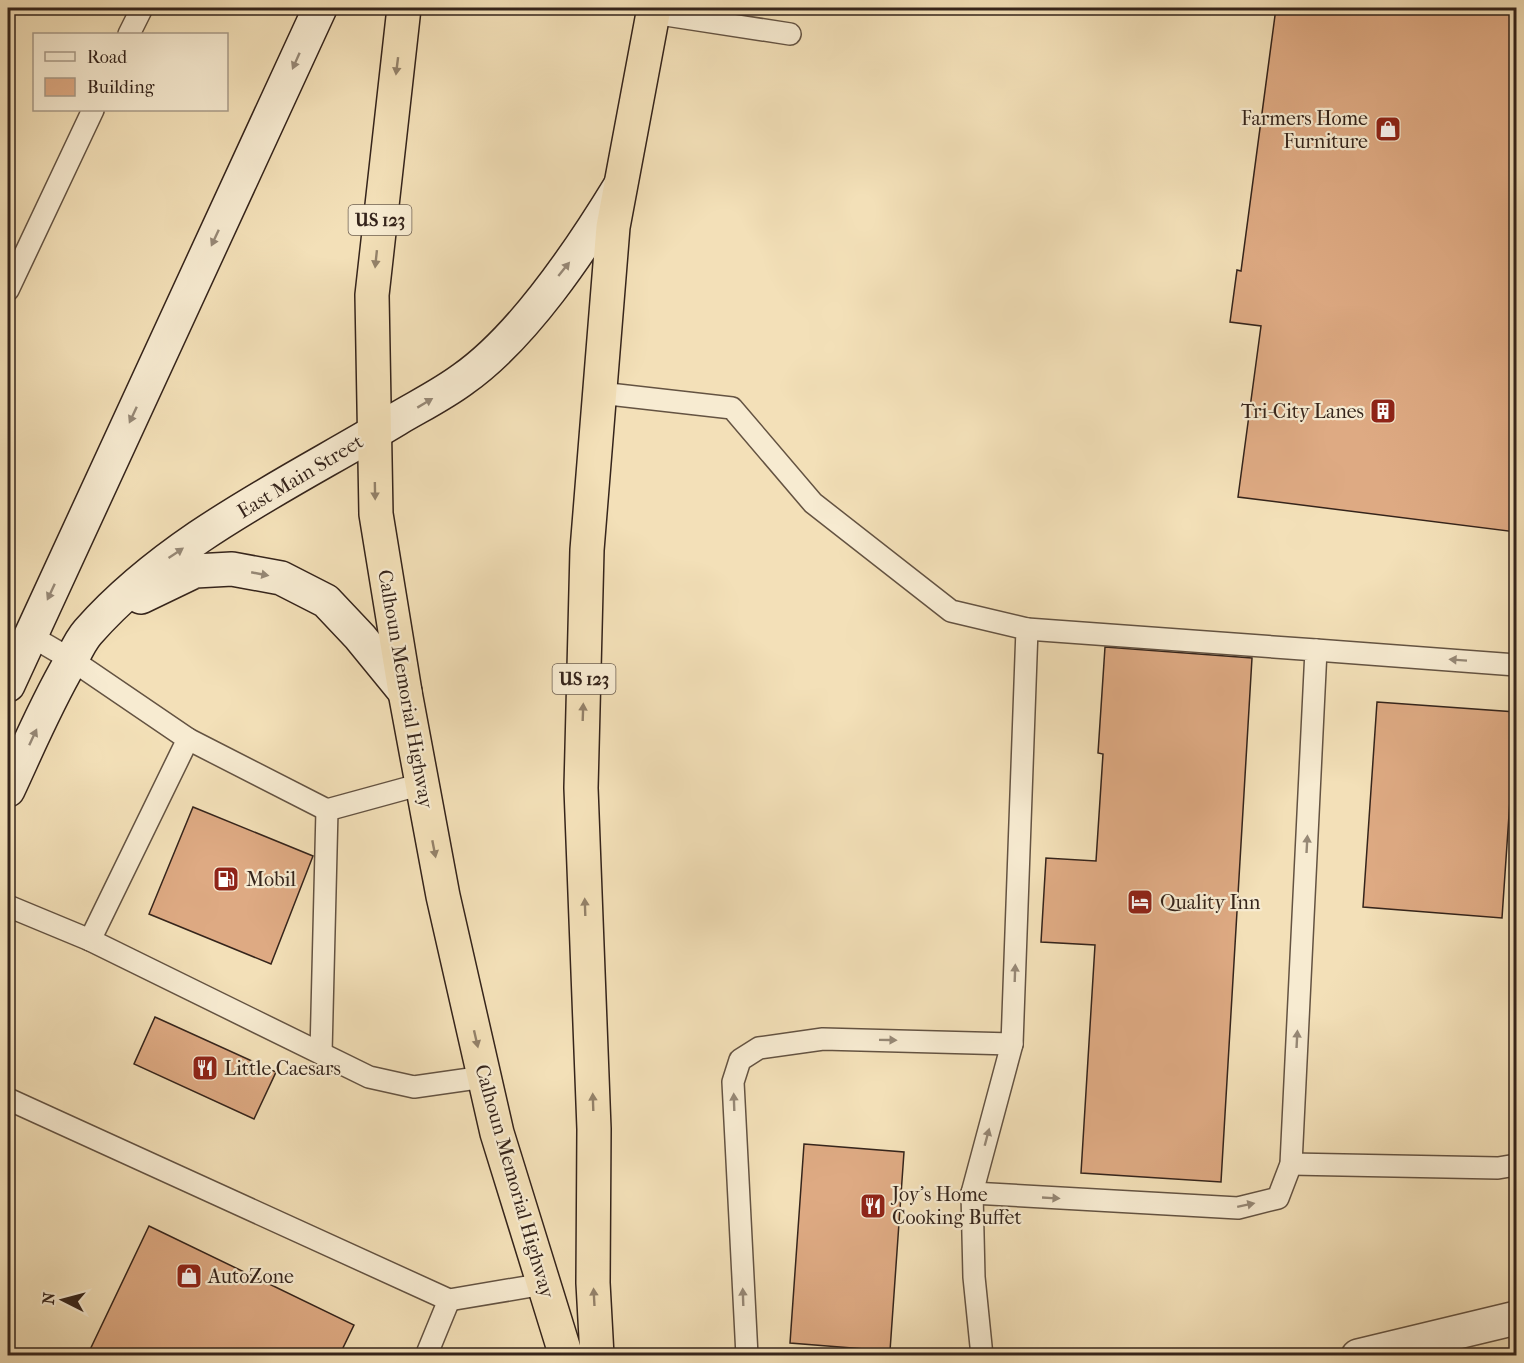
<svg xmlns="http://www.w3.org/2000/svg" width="1524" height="1363" font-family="'IM FELL French Canon',serif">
	<rect width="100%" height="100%" fill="#f3e0b8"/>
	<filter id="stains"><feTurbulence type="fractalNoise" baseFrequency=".00333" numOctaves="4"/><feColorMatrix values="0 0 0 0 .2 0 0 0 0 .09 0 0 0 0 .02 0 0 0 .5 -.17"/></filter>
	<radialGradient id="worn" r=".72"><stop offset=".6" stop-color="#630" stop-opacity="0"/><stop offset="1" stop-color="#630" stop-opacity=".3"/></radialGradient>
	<g fill="#deaa83" stroke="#35241b" stroke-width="1.5">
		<polygon points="1276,8 1467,8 1516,15 1516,532 1238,497 1261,326 1230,322 1237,270 1241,271"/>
		<polygon points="1105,647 1252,658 1221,1182 1081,1173 1095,945 1041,942 1046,858 1096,861 1103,754 1098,753"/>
		<polygon points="1377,702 1516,712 1502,918 1363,907"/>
		<polygon points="193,807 313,856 271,964 149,914"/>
		<polygon points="155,1017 276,1072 254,1119 134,1064"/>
		<polygon points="804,1144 904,1152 890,1351 790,1343"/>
		<polygon points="149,1226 354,1325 339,1356 87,1356"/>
	</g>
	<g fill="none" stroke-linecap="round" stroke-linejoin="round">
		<g stroke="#645342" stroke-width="24">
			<g id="lane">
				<polyline points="653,13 790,34"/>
				<polyline points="129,34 142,8"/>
				<polyline points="8,290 93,110"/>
				<polyline points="600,393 732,408 813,503 951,611 1027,629 1012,1044 823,1039 759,1048 740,1060 733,1082 747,1356"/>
				<polyline points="1316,650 1516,665"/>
				<polyline points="188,739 327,810 422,784"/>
				<polyline points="8,906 90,940 188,739 72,660 31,636"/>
				<polyline points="90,940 369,1077 414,1087 484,1077"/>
				<polyline points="321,1053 327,810"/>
				<polyline points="8,1099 449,1300 544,1284"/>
				<polyline points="1291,1164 1498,1168 1516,1165"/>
				<polyline points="972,1193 1238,1208 1278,1198 1291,1164 1316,650 1027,629"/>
				<polyline points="426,1356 449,1300"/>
				<polyline points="982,1356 974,1277 972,1193 1012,1044"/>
			</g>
		</g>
		<g stroke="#645342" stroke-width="36">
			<polyline id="street" points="1358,1356 1516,1318"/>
		</g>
		<g stroke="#35241b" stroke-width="36">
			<g id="secondary">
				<polyline points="141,597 195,571 232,569 281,578 326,601 360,637 405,692"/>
				<polyline points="8,685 320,8"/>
				<path d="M8 790C28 747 46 704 70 663 75 653 80 641 88 632 171 538 291 483 397 419 419 406 443 394 463 379 524 336 581 250 620 186"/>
			</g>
		</g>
		<g stroke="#35241b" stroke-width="36">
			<g id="highway">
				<polyline points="404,8 372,295 376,514 405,692 443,896 497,1133 566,1356"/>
				<polyline points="597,1356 593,1283 594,1129 581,788 587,550 613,227 654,8"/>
			</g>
		</g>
		<use href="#lane" stroke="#f7ebd1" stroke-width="21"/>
		<use href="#street" stroke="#f7ebd1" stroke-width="33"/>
		<use href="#secondary" stroke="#f7ebd1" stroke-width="33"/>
		<use href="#highway" stroke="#f3e0b8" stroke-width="33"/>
	</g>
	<defs><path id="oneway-solid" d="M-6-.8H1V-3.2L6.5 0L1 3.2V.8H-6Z" transform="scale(1.5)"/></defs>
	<g fill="#968876">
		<use href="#oneway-solid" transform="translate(296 61) rotate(114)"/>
		<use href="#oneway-solid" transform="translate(215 238) rotate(115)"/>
		<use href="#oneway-solid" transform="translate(564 269) rotate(-51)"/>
		<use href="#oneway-solid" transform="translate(425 403) rotate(-31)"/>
		<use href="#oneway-solid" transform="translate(133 415) rotate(115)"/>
		<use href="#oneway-solid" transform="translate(176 553) rotate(-34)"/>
		<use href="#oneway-solid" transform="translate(260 574) rotate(11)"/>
		<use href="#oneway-solid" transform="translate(51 592) rotate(115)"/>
		<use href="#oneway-solid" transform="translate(1458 660) rotate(-176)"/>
		<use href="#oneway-solid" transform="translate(33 737) rotate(-65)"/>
		<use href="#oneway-solid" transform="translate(1307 844) rotate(-87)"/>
		<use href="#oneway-solid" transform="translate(1015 973) rotate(-88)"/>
		<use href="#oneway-solid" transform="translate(1297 1039) rotate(-87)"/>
		<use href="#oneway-solid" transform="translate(888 1040) rotate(1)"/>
		<use href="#oneway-solid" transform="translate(734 1102) rotate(-92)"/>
		<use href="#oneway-solid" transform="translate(987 1137) rotate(-75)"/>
		<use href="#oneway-solid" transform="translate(1051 1198) rotate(3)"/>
		<use href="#oneway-solid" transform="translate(1246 1205) rotate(-12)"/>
		<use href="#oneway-solid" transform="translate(743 1297) rotate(-92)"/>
	</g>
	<g fill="#94826a">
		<use href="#oneway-solid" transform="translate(397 66) rotate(97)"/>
		<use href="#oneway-solid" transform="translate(376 259) rotate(96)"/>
		<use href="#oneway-solid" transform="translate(375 491) rotate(89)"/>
		<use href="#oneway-solid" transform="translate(583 712) rotate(-88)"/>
		<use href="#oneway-solid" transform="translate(434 849) rotate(79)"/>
		<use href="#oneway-solid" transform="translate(585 907) rotate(-92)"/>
		<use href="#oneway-solid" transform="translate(476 1039) rotate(77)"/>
		<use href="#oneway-solid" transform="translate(593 1102) rotate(-92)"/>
		<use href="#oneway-solid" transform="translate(594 1297) rotate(-93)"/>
	</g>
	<defs>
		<g id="shop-square" transform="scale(1.35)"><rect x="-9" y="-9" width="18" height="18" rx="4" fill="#8f2418" stroke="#f7ebd1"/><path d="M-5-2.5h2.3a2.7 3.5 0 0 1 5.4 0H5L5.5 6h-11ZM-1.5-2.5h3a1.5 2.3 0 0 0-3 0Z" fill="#fff"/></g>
		<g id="building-square" transform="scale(1.35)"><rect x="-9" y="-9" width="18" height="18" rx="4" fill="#8f2418" stroke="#f7ebd1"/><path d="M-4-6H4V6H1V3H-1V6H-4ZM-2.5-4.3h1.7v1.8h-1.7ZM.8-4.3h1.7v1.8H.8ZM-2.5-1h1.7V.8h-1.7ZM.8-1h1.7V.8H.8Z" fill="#fff"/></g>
		<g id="fuel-square" transform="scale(1.35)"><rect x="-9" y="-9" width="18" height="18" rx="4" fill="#8f2418" stroke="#f7ebd1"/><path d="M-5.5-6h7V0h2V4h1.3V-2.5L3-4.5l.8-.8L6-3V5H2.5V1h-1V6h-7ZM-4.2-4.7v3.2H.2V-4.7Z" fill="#fff"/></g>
		<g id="hotel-square" transform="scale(1.35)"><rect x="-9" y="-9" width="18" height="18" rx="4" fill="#8f2418" stroke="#f7ebd1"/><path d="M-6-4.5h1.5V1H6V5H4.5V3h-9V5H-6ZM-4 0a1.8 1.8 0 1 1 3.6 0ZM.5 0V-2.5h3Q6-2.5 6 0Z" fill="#fff"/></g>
		<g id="restaurant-square" transform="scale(1.35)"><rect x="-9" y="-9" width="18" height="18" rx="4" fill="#8f2418" stroke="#f7ebd1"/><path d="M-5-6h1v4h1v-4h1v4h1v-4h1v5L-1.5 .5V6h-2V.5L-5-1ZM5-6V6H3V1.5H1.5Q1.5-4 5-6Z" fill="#fff"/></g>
	</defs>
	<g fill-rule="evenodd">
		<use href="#shop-square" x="1388" y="129"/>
		<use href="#building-square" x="1383" y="411"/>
		<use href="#fuel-square" x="226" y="879"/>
		<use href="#hotel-square" x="1140" y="902"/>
		<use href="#restaurant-square" x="205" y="1068"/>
		<use href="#restaurant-square" x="873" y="1206"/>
		<use href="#shop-square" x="189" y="1276"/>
	</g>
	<g text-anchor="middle" stroke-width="4.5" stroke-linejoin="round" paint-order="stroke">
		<g fill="#f7ebd1" stroke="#6f6052" stroke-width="1.5">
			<rect x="348.5" y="205" width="63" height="30" rx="4.5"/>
			<rect x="552.5" y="664" width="63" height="30" rx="4.5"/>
		</g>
		<g font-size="18" font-weight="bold" fill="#35241b">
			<text x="380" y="226">US 123</text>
			<text x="584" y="685">US 123</text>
		</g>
		<g font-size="20" fill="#35241b" stroke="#f7ebd1" text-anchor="start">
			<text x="1368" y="125" text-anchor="end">Farmers Home<tspan x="1368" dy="23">Furniture</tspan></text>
			<text x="1364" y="418" text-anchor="end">Tri-City Lanes</text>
			<text x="246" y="886">Mobil</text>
			<text x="1160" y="909">Quality Inn</text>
			<text x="224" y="1075">Little Caesars</text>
			<text x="892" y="1201">Joy's Home<tspan x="892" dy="23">Cooking Buffet</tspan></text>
			<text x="208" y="1283">AutoZone</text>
		</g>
		<g font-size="20" fill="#35241b" stroke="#f7ebd1">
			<text transform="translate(300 476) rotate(-31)" y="7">East Main Street</text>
			<text transform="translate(406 689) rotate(80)" y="7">Calhoun Memorial Highway</text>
			<text transform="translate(515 1181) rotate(74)" y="7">Calhoun Memorial Highway</text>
		</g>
	</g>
	<rect width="1524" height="1363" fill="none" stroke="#f3e0b8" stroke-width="30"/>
	<rect x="9" y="9" width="1506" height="1345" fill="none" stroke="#35241b" stroke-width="3"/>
	<rect x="15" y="15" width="1494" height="1333" fill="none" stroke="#35241b" stroke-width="1.5"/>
	<rect x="33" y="33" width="195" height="78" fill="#f7ebd1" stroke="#a99b88" stroke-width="1.5"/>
	<rect x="45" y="52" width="30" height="9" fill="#f7ebd1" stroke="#a99b88" stroke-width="1.5"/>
	<text x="87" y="63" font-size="18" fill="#35241b">Road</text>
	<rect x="45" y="78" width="30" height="18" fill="#deaa83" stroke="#a99b88" stroke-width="1.5"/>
	<text x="87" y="93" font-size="18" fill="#35241b">Building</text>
	<g transform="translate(63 1300) rotate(276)" stroke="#f7ebd1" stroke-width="4.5" paint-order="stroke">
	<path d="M0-4.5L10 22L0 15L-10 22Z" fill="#35241b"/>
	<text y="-9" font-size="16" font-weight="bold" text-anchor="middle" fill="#35241b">N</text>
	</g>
	<rect width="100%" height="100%" filter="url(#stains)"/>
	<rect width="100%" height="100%" fill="url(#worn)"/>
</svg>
